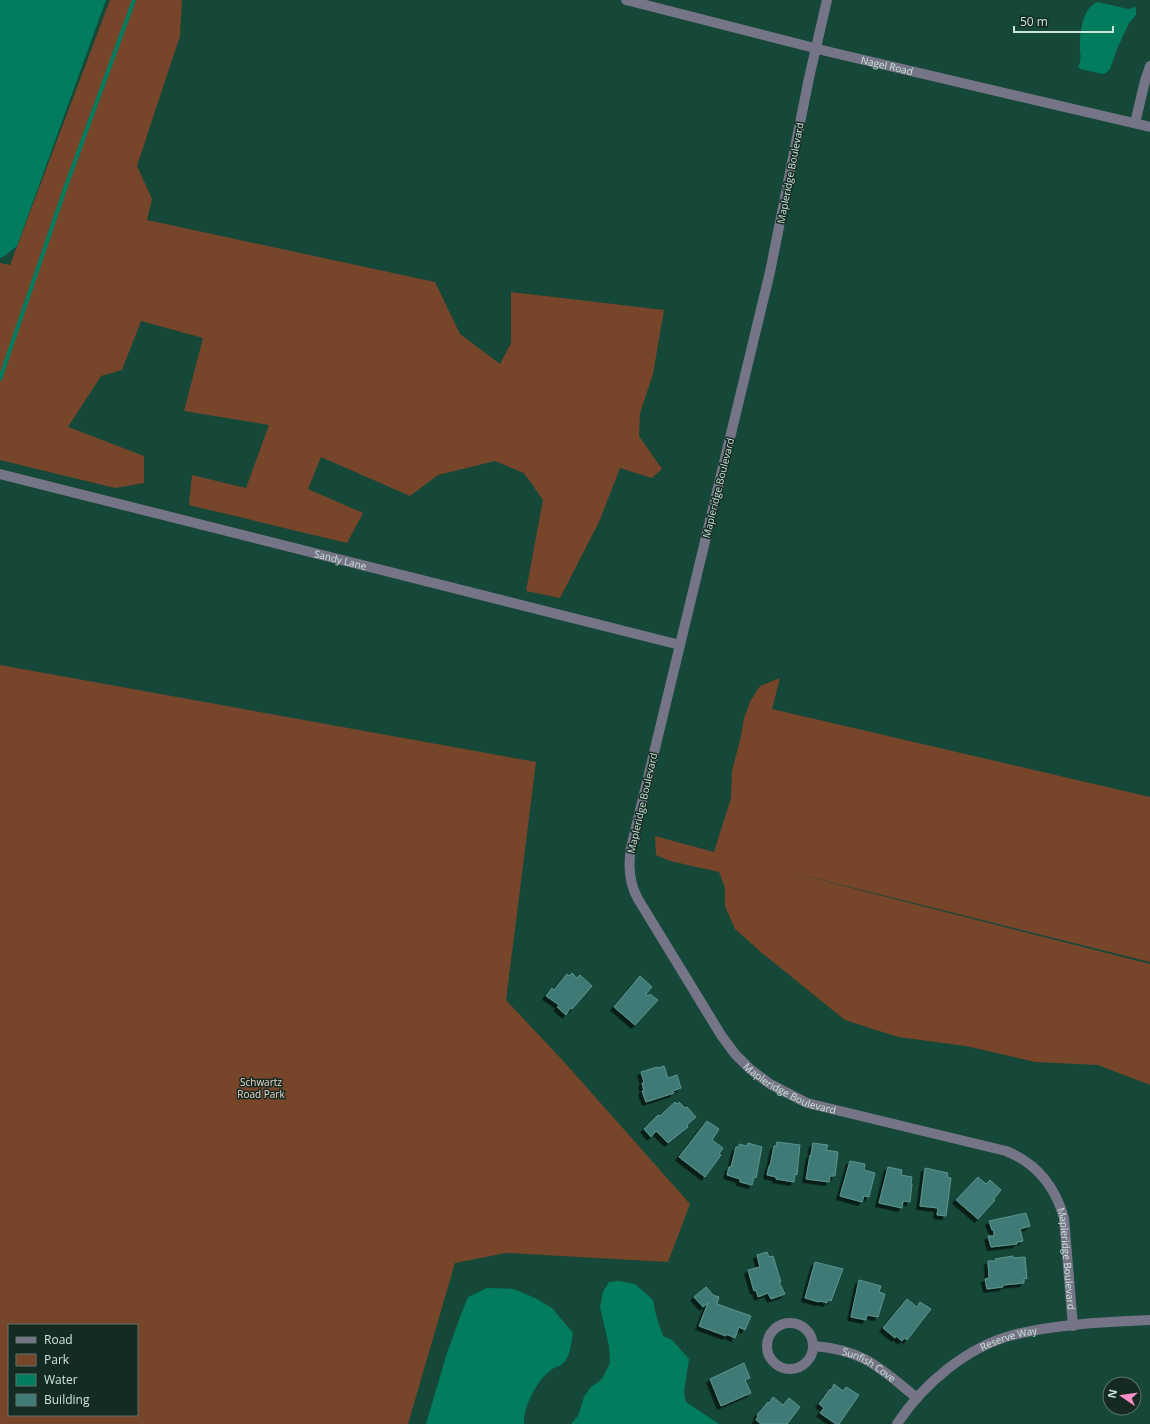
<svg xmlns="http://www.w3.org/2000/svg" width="1150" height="1424" font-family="'Open Sans',sans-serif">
	<defs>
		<filter id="shadow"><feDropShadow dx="-3.5" dy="3.5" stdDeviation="0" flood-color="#0009"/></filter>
	</defs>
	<rect width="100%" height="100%" fill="#154838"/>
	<g fill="#77452a" fill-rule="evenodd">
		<polygon points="110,0 182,0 180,36 137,166 152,199 147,220 435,282 460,334 500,364 511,343 511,292 664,310 653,374 640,413 639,436 662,469 652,478 620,468 599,522 560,598 526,591 543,500 524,473 495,461 438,475 410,496 321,457 308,489 363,513 347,543 189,505 192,475 246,488 269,425 184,411 203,338 141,321 122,370 101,376 68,427 144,456 144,483 115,488 0,460 0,263 10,265"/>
		<path d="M0 665 536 762 506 1000 566 1064 690 1204 668 1262 506 1253 455 1263 408 1424H0ZM9 1325H137V1415H9Z"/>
		<polygon points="780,678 772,709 1150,797 1150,962 783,870 906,902 1150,964 1150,1085 1098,1065 1035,1062 966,1046 898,1037 845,1020 762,953 735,929 725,906 725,888 719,872 670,861 656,855 655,836 714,852 731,798 732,771 741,736 744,718 750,702 760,686"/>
	</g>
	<g fill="#027c5e">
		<polygon points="0,0 106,0 17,246 3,257 0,258"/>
		<path d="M1098 2 1128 9 1136 7V15L1129 23 1117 49 1110 69 1106 73 1102 74 1081 69 1078 67C1083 57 1079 53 1080 43 1080 30 1084 6 1098 2Z"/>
		<polygon points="619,1281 635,1284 653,1300 656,1315 663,1336 672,1340 689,1359 684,1392 686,1402 719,1424 571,1424 578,1416 584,1397 590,1388 602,1379 610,1363 609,1346 600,1307 603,1292 609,1282"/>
		<path d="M487 1288 514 1289 535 1298 552 1308 573 1333C571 1343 571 1357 562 1364 559 1367 554 1367 551 1370 537 1380 523 1407 524 1424H426L447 1353 460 1317 468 1297Z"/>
	</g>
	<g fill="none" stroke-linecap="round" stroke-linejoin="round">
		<polyline stroke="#027c5e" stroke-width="4" points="0,379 66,186 134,0"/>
	</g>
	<g fill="#407a76" stroke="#5c9691" filter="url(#shadow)">
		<polygon points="572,973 577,978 580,975 592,986 572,1009 570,1008 566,1015 557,1007 559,1005 546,996 552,988 554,990 567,974 569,976"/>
		<polygon points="640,976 652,987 646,994 648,996 650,994 658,1000 635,1025 614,1007"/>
		<polygon points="664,1066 668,1078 677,1075 681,1088 673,1091 674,1093 646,1102 642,1091 644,1091 642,1083 644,1082 641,1072 657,1067 658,1068"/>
		<polygon points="675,1102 677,1104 679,1102 685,1108 687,1107 696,1117 687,1125 688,1127 668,1143 656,1131 651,1137 644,1129 658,1115 660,1116"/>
		<polygon points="707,1121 719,1129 712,1140 723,1148 719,1154 721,1155 705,1177 679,1157"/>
		<polygon points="777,1142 800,1145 797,1175 795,1174 794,1182 776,1179 776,1177 767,1175 769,1166 770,1166 774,1146 776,1146"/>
		<polygon points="748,1143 762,1147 756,1178 754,1177 752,1185 740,1182 740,1179 727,1175 729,1167 731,1167 736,1147 739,1147 739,1144 747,1146"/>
		<polygon points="813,1143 828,1145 826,1150 838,1152 835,1176 830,1176 829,1182 806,1179 810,1155 811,1155"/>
		<polygon points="850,1161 865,1164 864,1170 875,1173 869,1197 864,1196 862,1202 840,1196"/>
		<polygon points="888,1167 902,1170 901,1175 912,1177 911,1184 912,1184 910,1202 903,1201 902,1208 879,1203"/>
		<polygon points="925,1168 948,1173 947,1177 951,1178 946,1216 937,1215 938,1208 920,1206"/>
		<polygon points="978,1177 986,1184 990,1180 1001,1190 993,1200 995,1200 978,1219 956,1200"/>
		<polygon points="1026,1213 1030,1226 1020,1229 1023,1241 1017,1242 1017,1244 991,1247 988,1236 994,1236 994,1230 992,1230 989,1221"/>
		<polygon points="767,1252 769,1257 773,1256 781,1282 779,1282 785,1294 771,1299 768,1293 758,1297 756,1290 754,1291 748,1270 760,1267 757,1255"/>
		<polygon points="1013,1256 1013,1258 1025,1257 1027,1279 1024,1278 1024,1283 1003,1285 1003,1287 987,1289 985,1279 989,1278 988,1261 996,1261 995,1259"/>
		<polygon points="815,1262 843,1269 831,1301 828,1300 827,1303 820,1301 819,1302 805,1298"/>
		<polygon points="859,1280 881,1286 879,1292 885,1294 878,1317 867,1315 866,1320 851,1317"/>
		<polygon points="706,1287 713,1295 719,1297 717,1304 751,1316 745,1330 739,1327 735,1338 726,1334 726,1336 699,1326 708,1303 703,1307 694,1297"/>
		<polygon points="907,1299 917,1307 920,1302 931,1309 907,1340 904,1338 902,1341 896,1336 895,1338 883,1328"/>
		<polygon points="744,1363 750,1378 745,1380 751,1393 721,1406 710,1379"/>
		<polygon points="834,1384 843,1391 846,1387 859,1395 839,1424 836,1424 820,1413 824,1408 819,1404 830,1389 831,1390"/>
		<polygon points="773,1397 783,1405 789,1398 800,1407 787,1424 761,1424 756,1420 758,1416 757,1415 768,1402 769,1403"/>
	</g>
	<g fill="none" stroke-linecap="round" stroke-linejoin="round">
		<g stroke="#767587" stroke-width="10">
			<path id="s1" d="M626 0 830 52 1150 127"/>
			<path id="s2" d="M827 0 809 78 770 272 631 848C628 866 629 883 638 899L721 1035 735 1054 750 1069 770 1084 807 1103 1006 1151C1036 1163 1055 1186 1064 1218L1073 1326"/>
			<polyline points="1135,123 1145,81 1150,66"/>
			<path id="s3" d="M0 474 680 645"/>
			<circle cx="790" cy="1346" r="23"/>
			<path id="s4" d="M814 1346C864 1350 880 1368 917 1398"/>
			<path id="s5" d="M897 1424C923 1384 967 1347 1013 1335 1055 1324 1107 1322 1150 1320"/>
		</g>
	</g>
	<g text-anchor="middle" stroke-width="3" stroke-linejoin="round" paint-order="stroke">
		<g font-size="10" fill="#cbe5da" stroke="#152a22">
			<text dy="4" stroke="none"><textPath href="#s1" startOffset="269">Nagel Road</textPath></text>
			<text transform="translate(790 173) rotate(-79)" y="4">Mapleridge Boulevard</text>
			<text transform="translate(718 488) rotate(-76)" y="4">Mapleridge Boulevard</text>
			<text dy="4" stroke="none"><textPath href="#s3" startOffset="351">Sandy Lane</textPath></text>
			<text transform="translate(642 803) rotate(-77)" y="4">Mapleridge Boulevard</text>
			<text dy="4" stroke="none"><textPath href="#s2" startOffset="1172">Mapleridge Boulevard</textPath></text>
			<text dy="4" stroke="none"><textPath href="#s2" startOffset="1531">Mapleridge Boulevard</textPath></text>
			<text dy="4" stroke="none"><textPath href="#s5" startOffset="144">Reserve Way</textPath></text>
			<text dy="4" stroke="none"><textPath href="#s4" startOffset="59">Sunfish Cove</textPath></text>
		</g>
		<g font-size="10" fill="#f0d8cb" stroke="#152a22">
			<text x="261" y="1086">Schwartz<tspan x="261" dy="12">Road Park</tspan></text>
		</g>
	</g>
	<rect x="8" y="1324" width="130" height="92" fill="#152a22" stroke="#5e756c"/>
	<rect x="16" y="1337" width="20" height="6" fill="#767587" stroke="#5e756c"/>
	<text x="44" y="1344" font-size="12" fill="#cbe5da">Road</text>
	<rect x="16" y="1354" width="20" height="12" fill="#77452a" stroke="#5e756c"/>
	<text x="44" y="1364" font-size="12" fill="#cbe5da">Park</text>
	<rect x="16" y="1374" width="20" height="12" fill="#027c5e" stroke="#5e756c"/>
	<text x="44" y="1384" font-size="12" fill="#cbe5da">Water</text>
	<rect x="16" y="1394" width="20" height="12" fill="#407a76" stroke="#5e756c"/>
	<text x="44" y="1404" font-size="12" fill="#cbe5da">Building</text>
	<g transform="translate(1122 1396) rotate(283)"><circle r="19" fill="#152a22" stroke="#5e756c"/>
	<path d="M0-3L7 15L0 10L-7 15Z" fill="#fa8fc6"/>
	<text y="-6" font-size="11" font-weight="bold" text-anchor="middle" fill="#cbe5da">N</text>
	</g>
	<path d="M1014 26v6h99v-6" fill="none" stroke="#cbe5da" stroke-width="2"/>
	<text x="1020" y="26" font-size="12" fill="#cbe5da" stroke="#152a22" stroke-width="3" paint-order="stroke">50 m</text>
</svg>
